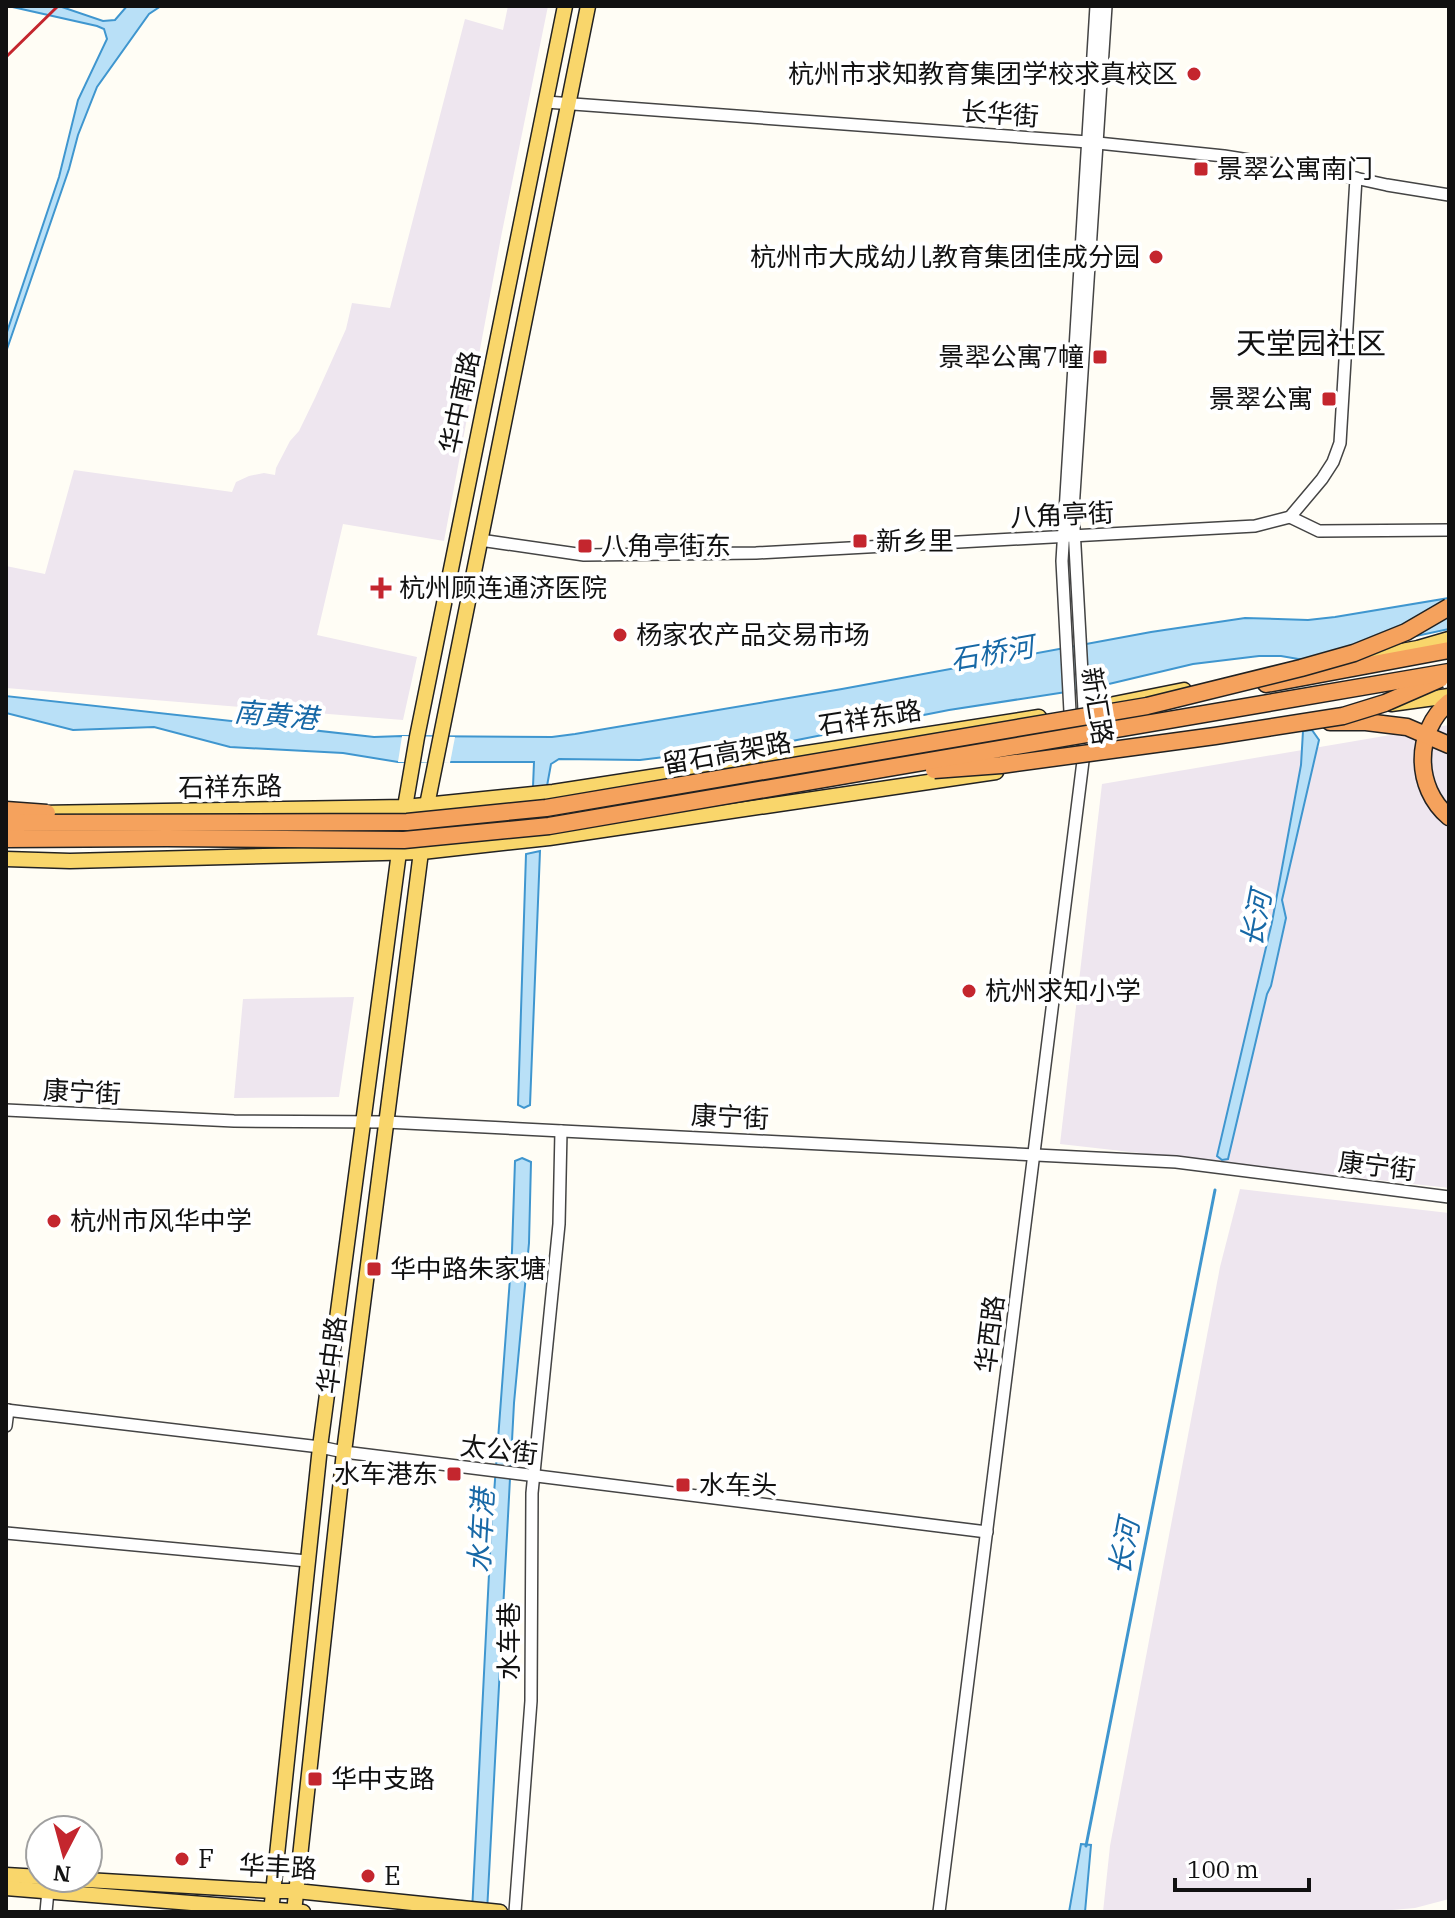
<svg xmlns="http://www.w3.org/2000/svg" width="1455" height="1918" font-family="'IBM Plex Serif','Noto Sans SC',serif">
	<rect width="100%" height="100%" fill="#fffdf5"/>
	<g fill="#eee6ef">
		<polygon points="508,6 548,6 502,232 444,541 343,524 317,635 417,657 403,720 6,688 6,566 45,574 74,470 232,492 236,482 249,476 264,473 275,475 276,468 290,441 299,431 315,398 346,329 352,303 390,308 465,19 503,30"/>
		<polygon points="1449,725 1449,1188 1060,1144 1102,784"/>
		<polygon points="354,997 339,1097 234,1098 243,999"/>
		<polygon points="1240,1189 1449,1213 1449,1899 1415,1908 1369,1912 1103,1912 1110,1846 1220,1267"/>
	</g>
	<g fill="#b9e0f7" stroke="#3f96cf" stroke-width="2">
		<polygon points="8,6 59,6 103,21 115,20 127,6 161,6 149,14 97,87 78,135 69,169 6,352 6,335 59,177 78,100 107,39 104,29 97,26"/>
		<polygon points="1449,598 1449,629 1304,660 1281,656 1259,656 1193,664 1092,688 949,710 787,742 640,760 559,759 551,764 547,786 533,787 534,762 398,762 343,753 230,747 154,727 73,730 6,713 6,696 374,737 402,736 552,737 575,734 842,689 1151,632 1245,618 1308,620 1335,617"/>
		<polygon points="1312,730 1319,740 1282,900 1286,918 1271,986 1267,994 1228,1159 1222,1160 1217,1156 1272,922 1301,765 1303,731"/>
		<polygon points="540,851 530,1105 524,1108 518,1105 526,854"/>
		<polygon points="522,1158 531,1162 529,1243 514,1403 487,1912 472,1912 491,1534 512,1251 515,1161"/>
		<polygon points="1081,1844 1091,1845 1085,1912 1069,1912"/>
	</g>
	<polygon fill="#fffdf5" points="402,736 455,737 450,763 398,762"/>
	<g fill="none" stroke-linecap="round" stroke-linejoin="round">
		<polyline stroke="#3f96cf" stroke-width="3" points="1086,1846 1215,1190"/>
		<g stroke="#444" stroke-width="14">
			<g id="minor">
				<polyline points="546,102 1088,142 1224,156 1332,173 1387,185 1449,195"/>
				<polyline points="1290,517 1319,531 1449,530"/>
				<polyline points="480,540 584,555 756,553 1255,526 1290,517 1322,479 1333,462 1340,443 1356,178"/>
				<polyline points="1073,725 1070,712 1062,561 1096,6"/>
				<polyline points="6,1110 234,1121 386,1122 1176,1162 1449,1197"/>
				<polyline points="6,1410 320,1447 344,1452 987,1532"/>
				<polyline points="6,1426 8,1410"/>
				<polyline points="6,1533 307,1561"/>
				<polyline points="46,1912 48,1891"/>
				<polyline points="515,1912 531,1701 532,1493 559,1224 561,1131"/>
				<polyline points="939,1912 1083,761 1084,710 1073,510 1106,6"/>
			</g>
		</g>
		<g stroke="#222" stroke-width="17">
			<g id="major">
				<polyline points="1347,661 1418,648 1449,639"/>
				<polyline points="1391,704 1449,696"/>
				<polyline points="1099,707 1184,690"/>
				<polyline points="38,813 405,807 553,792 1039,717"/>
				<polyline points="6,859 70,861 422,852 549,838 996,772"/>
				<polyline points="6,1875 40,1877"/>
				<polyline points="53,1878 273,1891 296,1891 500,1912"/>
				<polyline points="6,1888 303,1912"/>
				<polyline points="271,1912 320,1447 405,807 417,737 565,6"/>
				<polyline points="294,1912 344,1452 427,805 588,6"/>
			</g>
		</g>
		<g stroke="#222" stroke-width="19">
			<g id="highway">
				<polyline points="1266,684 1449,650"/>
				<path d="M1449 702C1414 731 1414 788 1449 817"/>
				<polyline points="1330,722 1366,722 1407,727 1449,745"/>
			</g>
		</g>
		<use href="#minor" stroke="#fff" stroke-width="11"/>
		<use href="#major" stroke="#f9d66b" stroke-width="14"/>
		<use href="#highway" stroke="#f5a25d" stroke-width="16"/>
		<polyline stroke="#c4262e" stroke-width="3" points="6,57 58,6"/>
		<g stroke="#222" stroke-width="19" stroke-linecap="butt">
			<g id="highway-bridge">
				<polyline points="934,770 1001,765 1215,736 1343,716 1385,703 1440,679"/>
				<polyline points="6,810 47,813"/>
				<polyline points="6,823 407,822 546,808 1147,706 1301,668 1354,653 1406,632 1449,607"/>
				<polyline points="6,839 167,838 404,840 549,826 1449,672"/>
			</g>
		</g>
		<use href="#highway-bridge" stroke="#f5a25d" stroke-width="16"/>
	</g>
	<g fill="#c4262e" stroke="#fff" stroke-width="3">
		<circle cx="1194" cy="74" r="8"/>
		<rect x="1193" y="161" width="16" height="16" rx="4"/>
		<circle cx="1156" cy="257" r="8"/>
		<rect x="1092" y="349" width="16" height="16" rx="4"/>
		<rect x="1321" y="391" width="16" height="16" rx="4"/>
		<rect x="852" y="533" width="16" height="16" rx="4"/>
		<rect x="577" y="538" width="16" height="16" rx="4"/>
		<path d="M377 576h8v8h8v8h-8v8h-8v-8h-8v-8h8z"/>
		<circle cx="620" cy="635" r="8"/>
		<circle cx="969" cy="991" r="8"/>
		<circle cx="54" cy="1221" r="8"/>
		<rect x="366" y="1261" width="16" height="16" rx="4"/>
		<rect x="446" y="1466" width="16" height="16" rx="4"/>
		<rect x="675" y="1477" width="16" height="16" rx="4"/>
		<rect x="307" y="1771" width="16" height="16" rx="4"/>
		<circle cx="182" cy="1859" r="8"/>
		<circle cx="368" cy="1876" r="8"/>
	</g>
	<g text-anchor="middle" stroke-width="8" stroke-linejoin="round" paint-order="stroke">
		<g font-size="26" fill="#111" stroke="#fff" text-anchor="start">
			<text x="1178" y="83" text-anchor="end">杭州市求知教育集团学校求真校区</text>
			<text x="1217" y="178">景翠公寓南门</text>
			<text x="1140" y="266" text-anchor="end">杭州市大成幼儿教育集团佳成分园</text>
			<text x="1084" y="366" text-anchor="end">景翆公寓7幢</text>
			<text x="1313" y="408" text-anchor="end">景翠公寓</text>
			<text x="876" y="550">新乡里</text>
			<text x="601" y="555">八角亭街东</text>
			<text x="399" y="597">杭州顾连通济医院</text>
			<text x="636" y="644">杨家农产品交易市场</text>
			<text x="985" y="1000">杭州求知小学</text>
			<text x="70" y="1230">杭州市风华中学</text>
			<text x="390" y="1278">华中路朱家塘</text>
			<text x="438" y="1483" text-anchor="end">水车港东</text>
			<text x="699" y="1494">水车头</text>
			<text x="331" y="1788">华中支路</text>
			<text x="198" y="1868">F</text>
			<text x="384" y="1885">E</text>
		</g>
		<g font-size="26" fill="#111" stroke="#fff">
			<text transform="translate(1000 114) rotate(4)" y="9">长华街</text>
			<text transform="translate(460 402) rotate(-78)" y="9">华中南路</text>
			<text transform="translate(1062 515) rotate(-3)" y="9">八角亭街</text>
			<text transform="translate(1097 706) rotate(81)" y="9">新汇路</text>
			<text transform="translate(870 718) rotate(-9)" y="9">石祥东路</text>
			<text transform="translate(727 753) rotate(-10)" y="9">留石高架路</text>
			<text transform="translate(230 787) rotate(-1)" y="9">石祥东路</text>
			<text transform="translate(82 1092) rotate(3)" y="9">康宁街</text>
			<text transform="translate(730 1117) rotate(3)" y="9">康宁街</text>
			<text transform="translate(1377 1166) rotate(7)" y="9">康宁街</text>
			<text transform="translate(990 1334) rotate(-83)" y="9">华西路</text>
			<text transform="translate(332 1355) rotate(-83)" y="9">华中路</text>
			<text transform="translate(499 1450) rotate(7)" y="9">太公街</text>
			<text transform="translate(509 1641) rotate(-90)" y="9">水车巷</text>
			<text transform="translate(278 1867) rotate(3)" y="9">华丰路</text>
		</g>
		<g font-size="28" font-style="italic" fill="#1768a6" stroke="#fff">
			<text transform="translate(992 653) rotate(-10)" y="10">石桥河</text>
			<text transform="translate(276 715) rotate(5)" y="10">南黄港</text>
			<text transform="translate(1256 919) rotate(-79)" y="10">长河</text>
			<text transform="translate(481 1531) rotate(-87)" y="10">水车港</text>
			<text transform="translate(1124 1547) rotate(-79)" y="10">长河</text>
		</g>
		<g font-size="30" fill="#111" stroke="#fff">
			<text x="1311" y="354">天堂园社区</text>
		</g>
	</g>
	<rect width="1455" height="1918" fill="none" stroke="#111111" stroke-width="16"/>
	<g transform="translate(64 1854) rotate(186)"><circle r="38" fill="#ffffff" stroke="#a0a0a0" stroke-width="2"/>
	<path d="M0-6L14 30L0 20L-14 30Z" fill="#c4262e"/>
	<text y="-12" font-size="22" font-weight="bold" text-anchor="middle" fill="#111111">N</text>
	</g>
	<path d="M1175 1878v12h134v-12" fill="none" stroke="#111111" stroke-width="4"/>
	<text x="1187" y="1878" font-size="24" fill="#111111" stroke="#ffffff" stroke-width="6" paint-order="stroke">100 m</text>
</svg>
